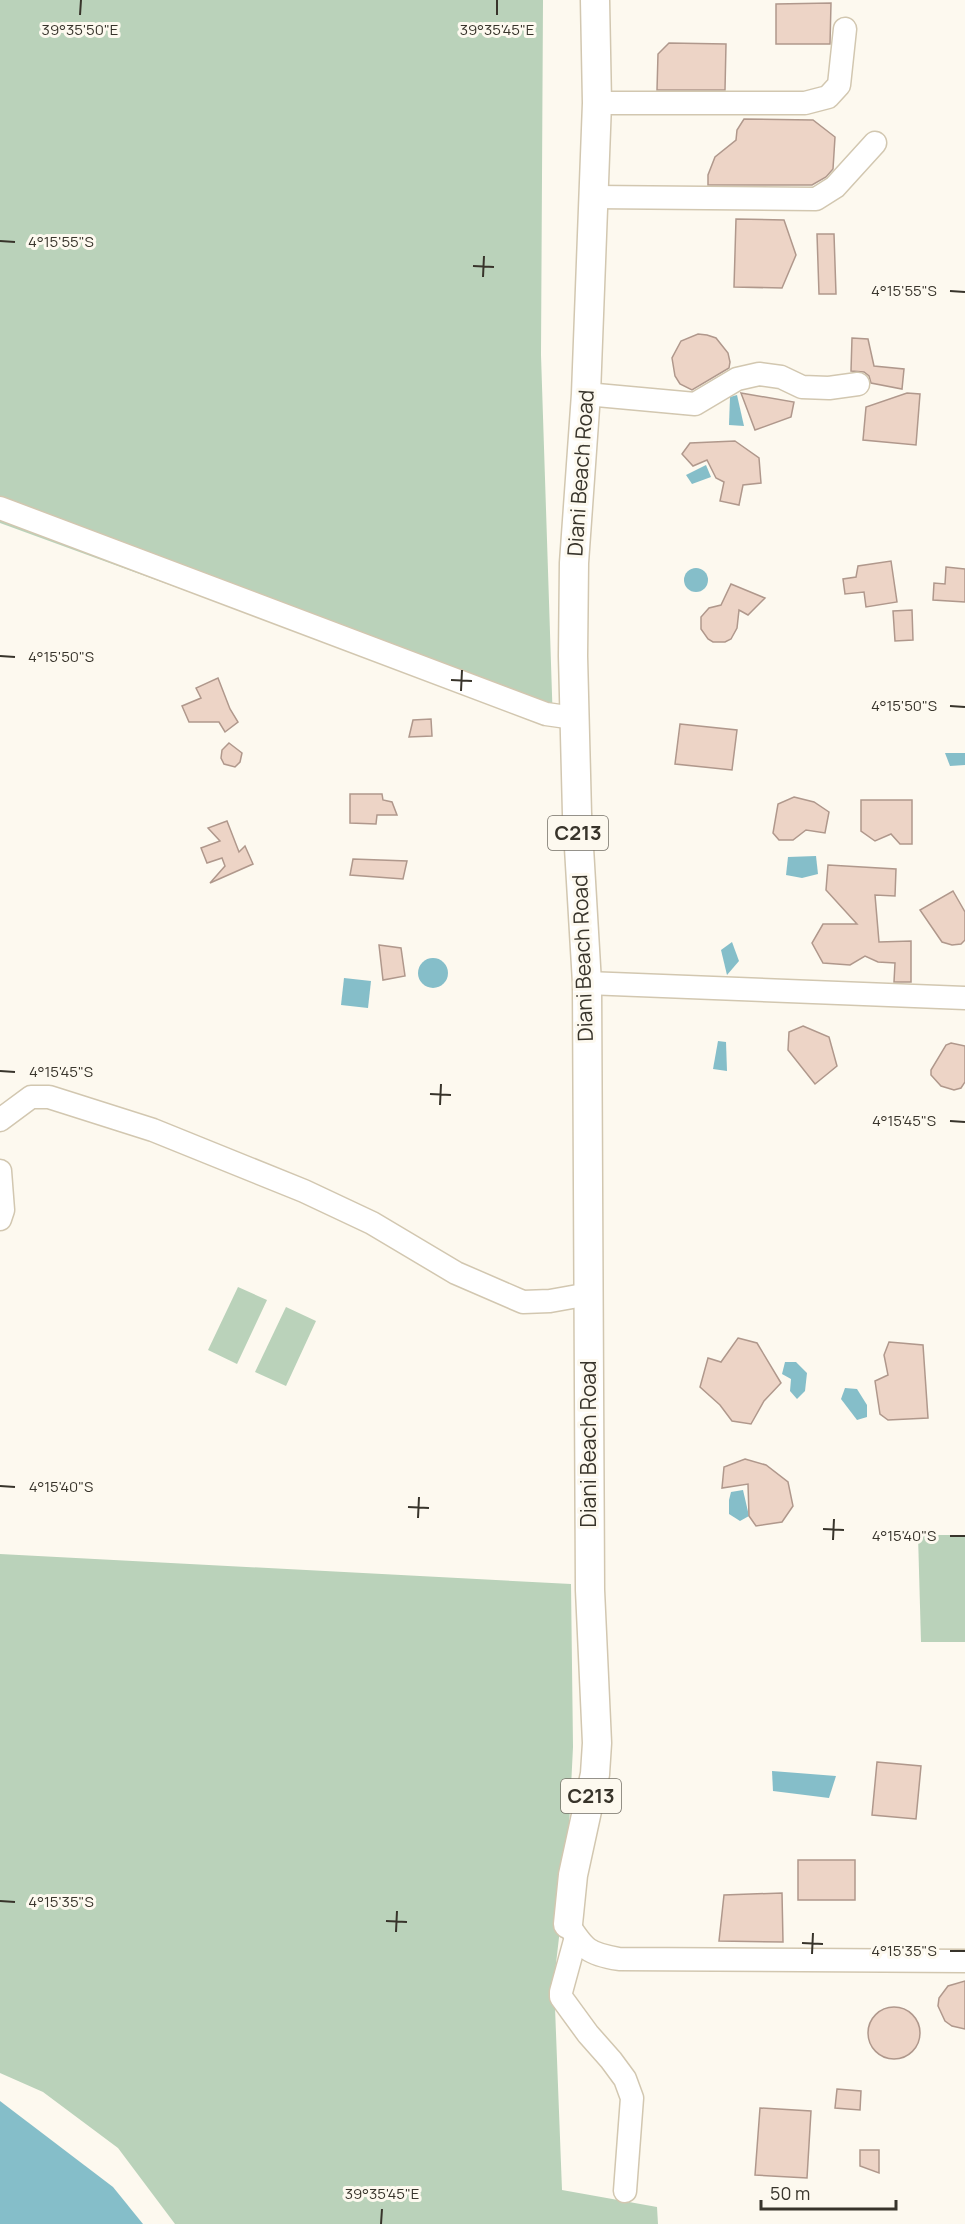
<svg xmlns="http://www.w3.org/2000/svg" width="965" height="2224" font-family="Manrope,sans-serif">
	<rect width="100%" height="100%" fill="#fdf9ef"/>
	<g fill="#bad2ba">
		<polygon points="0,0 543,0 541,355 553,725 0,523"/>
		<polygon points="238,1287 267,1300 237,1364 208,1350"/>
		<polygon points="286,1307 316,1321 286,1386 255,1372"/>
		<polygon points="918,1535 965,1535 965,1642 921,1642"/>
		<polygon points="0,1554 571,1584 573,1747 567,1868 554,1981 562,2190 657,2207 658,2224 175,2224 118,2148 43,2092 0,2073"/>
	</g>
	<g fill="#85bec9">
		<polygon points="737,395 744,426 729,425 730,397"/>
		<polygon points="706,465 711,477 692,484 686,475"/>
		<circle cx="696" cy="580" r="12"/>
		<polygon points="945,753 965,753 965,765 950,766"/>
		<polygon points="816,856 818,874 802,878 786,875 788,857"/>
		<polygon points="732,942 739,961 727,975 721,950"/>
		<circle cx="433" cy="973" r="15"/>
		<polygon points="344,978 371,981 368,1008 341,1005"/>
		<polygon points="718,1041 726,1042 727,1071 713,1069"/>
		<polygon points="785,1362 796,1362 807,1373 805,1391 797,1399 790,1391 791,1379 782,1374"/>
		<polygon points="845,1388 857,1389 867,1405 867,1417 857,1420 841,1399"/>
		<polygon points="743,1490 749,1516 740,1521 729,1514 729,1500 731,1492"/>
		<polygon points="772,1771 836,1776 829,1798 773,1791"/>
		<polygon points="0,2101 113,2187 143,2224 0,2224"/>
	</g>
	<g fill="#edd4c6" stroke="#b0988c" stroke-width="1.5">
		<polygon points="831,3 830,44 776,44 776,4"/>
		<polygon points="669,43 726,44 725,90 657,90 658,54"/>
		<polygon points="744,119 813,120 835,137 833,169 826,177 812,185 708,185 708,175 715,157 736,140 737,130"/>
		<polygon points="736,219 784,220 796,255 782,288 734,287"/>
		<polygon points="817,234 834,234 836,294 819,294"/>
		<polygon points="698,334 707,335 716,338 728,353 730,362 729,368 692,390 680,384 675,376 672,358 681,341"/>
		<polygon points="852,338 868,339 874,366 904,369 902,389 871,383 869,376 864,372 851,371"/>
		<polygon points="741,393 794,402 791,417 755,430"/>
		<polygon points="907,393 920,394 916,445 863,440 866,407"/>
		<polygon points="735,441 759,458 761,483 743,485 739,505 720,501 724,482 716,478 707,460 693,466 682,454 690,443"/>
		<polygon points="891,561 897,602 866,607 864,592 845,594 843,579 856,577 858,566"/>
		<polygon points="946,567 965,569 965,602 933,600 934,583 945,584"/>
		<polygon points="731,584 765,598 748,615 739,610 737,628 731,639 725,642 713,642 708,639 701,629 701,617 709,608 721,605"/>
		<polygon points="912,610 913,640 895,641 893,611"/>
		<polygon points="218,678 230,709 238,722 225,732 219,722 189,722 182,706 201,698 196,688"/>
		<polygon points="431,719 432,736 409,737 413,720"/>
		<polygon points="680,724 737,730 732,770 675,764"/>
		<polygon points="229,743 242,753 240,762 235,767 224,764 221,758 222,750"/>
		<polygon points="350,794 382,794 383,800 392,802 397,815 377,815 376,824 350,823"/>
		<polygon points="794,797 814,802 829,812 825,833 806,830 793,840 779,840 773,833 778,804"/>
		<polygon points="861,800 912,800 912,844 900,844 891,834 875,841 861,831"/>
		<polygon points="227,821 239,852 245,846 253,864 210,883 225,866 222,858 207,863 201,848 220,841 208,828"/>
		<polygon points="353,859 407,861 403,879 350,875"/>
		<polygon points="828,865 896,869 895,896 875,895 879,942 911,941 911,982 894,982 895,963 878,962 865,956 850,965 823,963 812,943 823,924 857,924 826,890"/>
		<polygon points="953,891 965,912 965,940 961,944 952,945 942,942 920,910"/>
		<polygon points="379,945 401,948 405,976 383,980"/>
		<polygon points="803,1026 829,1037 837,1066 815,1084 788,1050 789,1032"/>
		<polygon points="951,1043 965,1046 965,1082 961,1088 954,1090 941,1086 931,1075 931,1070 946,1045"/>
		<polygon points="738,1338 757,1343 781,1383 764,1401 751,1424 732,1421 720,1405 700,1387 708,1358 721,1362"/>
		<polygon points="889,1342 923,1345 928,1418 888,1420 880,1414 875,1381 888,1375 884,1355"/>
		<polygon points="745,1459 766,1465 788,1482 793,1506 782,1522 756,1526 749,1516 748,1484 722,1488 724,1467"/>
		<polygon points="877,1762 921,1766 916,1819 872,1815"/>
		<rect x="798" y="1860" width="57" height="40"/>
		<polygon points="782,1893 783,1942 719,1941 724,1895"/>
		<polygon points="965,1981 965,2029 952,2026 945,2021 938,2006 939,1998 948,1986"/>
		<circle cx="894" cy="2033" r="26"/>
		<polygon points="837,2089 861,2091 860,2110 835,2108"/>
		<polygon points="760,2108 811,2111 807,2178 755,2175"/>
		<polygon points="860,2150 879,2150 879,2173 860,2166"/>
	</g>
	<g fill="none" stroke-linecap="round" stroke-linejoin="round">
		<g stroke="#d2c7b0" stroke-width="25">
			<g id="minor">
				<polyline points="597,103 805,103 828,97 839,85 845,29"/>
				<polyline points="593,197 816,199 835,187 875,143"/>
				<polyline points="586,394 695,404 737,379 759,374 781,377 802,387 829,388 858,384"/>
				<polyline points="0,508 546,714 574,718"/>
				<polyline points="587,983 965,998"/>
				<polyline points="0,1120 31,1097 49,1097 68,1103 153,1130 304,1191 372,1223 456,1273 523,1302 550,1301 589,1294"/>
				<polyline points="0,1171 3,1210 0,1219"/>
				<path d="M568 1924C584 1949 588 1954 619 1959L965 1961"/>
				<polyline points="576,1937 561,1992 561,1997 588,2034 611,2060 625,2079 632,2098 625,2191"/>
			</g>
		</g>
		<g stroke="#d2c7b0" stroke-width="31">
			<polyline id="major" points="568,1924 573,1875 595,1774 597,1743 590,1590 587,983 577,814 573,656 574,563 586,394 597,103 595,0"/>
		</g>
		<use href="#minor" stroke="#fff" stroke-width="22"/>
		<use href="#major" stroke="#fff" stroke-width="28"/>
	</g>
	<path fill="none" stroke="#38342b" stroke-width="2" d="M80 15 81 0M497 15V0M0 241 15 242M473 266 494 267M483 277 484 256M950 291 965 292M0 656 15 657M451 680 472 681M461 691 462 670M950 706 965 707M0 1071 15 1072M430 1094 451 1095M440 1105 441 1084M950 1121 965 1122M0 1486 15 1487M408 1507 429 1508M418 1518 419 1497M823 1529 844 1530M950 1536H965M833 1540 834 1519M0 1901 15 1902M386 1921 407 1922M396 1932 397 1911M802 1943 823 1944M950 1951H965M812 1954 813 1933M381 2224 382 2209"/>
	<g text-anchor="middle" stroke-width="6" stroke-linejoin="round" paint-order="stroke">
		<g fill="#fdf9ef" stroke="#736f66" stroke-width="1.5">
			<rect x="548" y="816" width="60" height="34" rx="4.5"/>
			<rect x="561" y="1779" width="60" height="34" rx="4.5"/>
		</g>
		<g font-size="20" font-weight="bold" fill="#38342b">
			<text x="578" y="840">C213</text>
			<text x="591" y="1803">C213</text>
		</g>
		<g font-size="21" fill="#38342b" stroke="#fdf9ef">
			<text transform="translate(581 473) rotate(-86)" y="7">Diani Beach Road</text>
			<text transform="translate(583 958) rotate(-92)" y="7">Diani Beach Road</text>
			<text transform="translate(589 1444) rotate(-90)" y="7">Diani Beach Road</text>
		</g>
	</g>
	<g font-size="15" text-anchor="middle" fill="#38342b" stroke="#fdf9ef" stroke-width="6" stroke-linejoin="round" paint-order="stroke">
		<text x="80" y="35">39°35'50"E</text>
		<text x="497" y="35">39°35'45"E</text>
		<text x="61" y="247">4°15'55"S</text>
		<text x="904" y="296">4°15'55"S</text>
		<text x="61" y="662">4°15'50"S</text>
		<text x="904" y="711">4°15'50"S</text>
		<text x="61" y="1077">4°15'45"S</text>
		<text x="904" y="1126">4°15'45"S</text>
		<text x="61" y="1492">4°15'40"S</text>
		<text x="904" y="1541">4°15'40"S</text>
		<text x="61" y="1907">4°15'35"S</text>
		<text x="904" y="1956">4°15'35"S</text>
		<text x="382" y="2199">39°35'45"E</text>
	</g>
	<path d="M761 2200v9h135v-9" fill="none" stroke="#38342b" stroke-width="3"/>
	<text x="770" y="2200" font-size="18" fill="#38342b" stroke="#fdf9ef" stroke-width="4.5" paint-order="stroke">50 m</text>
</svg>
